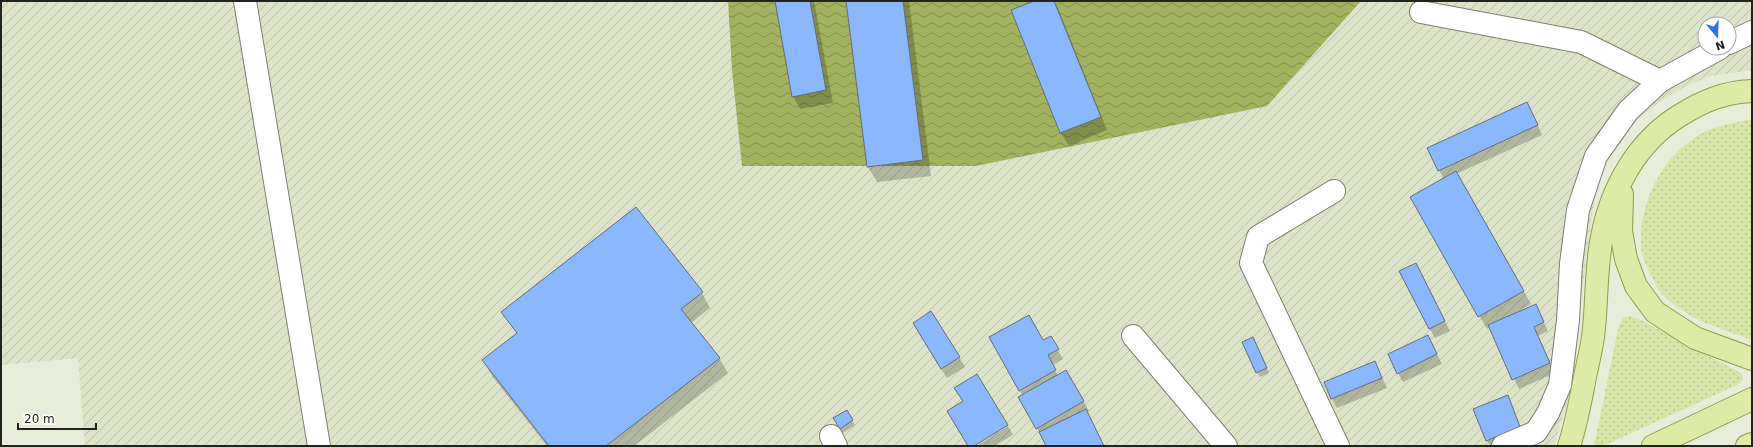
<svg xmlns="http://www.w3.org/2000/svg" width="1753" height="447" font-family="'DejaVu Sans',sans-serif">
	<defs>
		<pattern id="industrial-furrows" width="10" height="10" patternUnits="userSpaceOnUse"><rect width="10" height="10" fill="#dde3c8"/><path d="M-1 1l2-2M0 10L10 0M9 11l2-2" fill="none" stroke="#bdc2ab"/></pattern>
		<pattern id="grass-dots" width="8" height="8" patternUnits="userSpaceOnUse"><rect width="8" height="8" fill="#d8e5a9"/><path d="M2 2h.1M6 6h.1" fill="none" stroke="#b9c491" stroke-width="1.8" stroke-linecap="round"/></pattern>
		<pattern id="water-waves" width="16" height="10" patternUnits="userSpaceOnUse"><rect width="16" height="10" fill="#a2b25e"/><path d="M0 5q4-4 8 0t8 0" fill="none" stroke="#84904d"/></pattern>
	</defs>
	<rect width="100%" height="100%" fill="#e8edda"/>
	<path fill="url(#industrial-furrows)" fill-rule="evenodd" d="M1 1H728L732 71 742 166 1267 106 1361 1H1752V70L1711 76 1684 87 1659 102 1637 120 1621 138 1607 158 1597 188 1591 220 1569 396 1554 446H85L78 358 1 365ZM1705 24H1729V48H1705Z"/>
	<g fill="url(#grass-dots)">
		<path d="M1747 120H1752V340C1719 328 1687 320 1661 293 1657 289 1655 282 1652 277 1648 269 1641 256 1641 246 1639 205 1659 162 1693 139 1709 127 1728 124 1747 120Z"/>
		<polygon points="1630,316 1641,320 1741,373 1743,379 1739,384 1603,446 1594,446 1619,325 1624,317"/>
	</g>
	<polygon fill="url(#water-waves)" points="728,1 1361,1 1267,106 976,166 742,166 732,71"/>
	<g fill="#0003">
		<polygon points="776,1 814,1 833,103 800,109 793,96"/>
		<polygon points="847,1 909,1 931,176 877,182 868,167"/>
		<polygon points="1036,1 1054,1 1058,8 1107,130 1069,146 1061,133 1012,11"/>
		<polygon points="1532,112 1542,135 1456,174 1531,304 1517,312 1517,313 1535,305 1548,331 1538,336 1555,373 1519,389 1490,327 1487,329 1412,198 1444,179 1439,170"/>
		<polygon points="1421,273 1450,331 1435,338 1430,329"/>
		<polygon points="702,293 710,308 691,323 719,358 728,373 634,446 547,446 492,376 483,360 517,334 502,312"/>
		<polygon points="931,312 965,367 947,378 919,333"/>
		<polygon points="1428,336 1442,364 1403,382 1398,373"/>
		<polygon points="1050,337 1063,359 1052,365 1058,376 1066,371 1089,411 1086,412 1104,446 1047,446 1020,398 1023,396 990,338 1043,342"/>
		<polygon points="1255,343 1269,373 1260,377 1257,372"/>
		<polygon points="1375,362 1387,388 1337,408 1332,399"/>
		<polygon points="1507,397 1525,436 1501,446 1490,446 1487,440"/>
		<polygon points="846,411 855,425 843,433 834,419"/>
		<polygon points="1008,426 1013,435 994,446 976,446"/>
	</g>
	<g fill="#8bb7fd" stroke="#646d7c">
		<polygon points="775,1 810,1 826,90 792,97"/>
		<polygon points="846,1 903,1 923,160 867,167"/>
		<polygon points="1034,1 1054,1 1101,117 1060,133 1011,10"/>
		<polygon points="1527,102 1538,125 1438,171 1427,148"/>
		<polygon points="1456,171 1524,291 1478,317 1410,197"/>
		<polygon points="636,207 703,292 681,309 720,358 606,446 549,446 482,360 517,333 501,312"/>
		<polygon points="1416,263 1445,321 1429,329 1399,271"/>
		<polygon points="1536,304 1544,322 1534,327 1550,363 1512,380 1488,325"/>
		<polygon points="931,311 960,357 941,369 913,323"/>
		<polygon points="1029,315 1043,340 1051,336 1059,349 1048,355 1056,370 1019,391 989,337"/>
		<polygon points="1428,335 1437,354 1397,374 1388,354"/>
		<polygon points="1253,337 1267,368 1256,373 1242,342"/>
		<polygon points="1375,361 1382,378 1331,399 1324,382"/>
		<polygon points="1066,370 1084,401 1036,429 1018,397"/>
		<polygon points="977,374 1008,425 974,446 968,446 947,411 963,401 954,388"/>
		<polygon points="1508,395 1520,427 1486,441 1473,409"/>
		<polygon points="1086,409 1104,446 1046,446 1039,432"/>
		<polygon points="847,410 853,420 840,429 833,418"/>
	</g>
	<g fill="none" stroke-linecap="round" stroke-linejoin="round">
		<g stroke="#7b7f6e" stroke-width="24">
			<g id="minor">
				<polyline points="245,1 319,446"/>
				<polyline points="1421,12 1581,42 1660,81"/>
				<polyline points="1729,43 1752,32"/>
				<polyline points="1334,191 1258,237 1251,263 1338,446"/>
				<polyline points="1133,336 1226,446"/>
				<polyline points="831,436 836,446"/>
				<polyline points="1503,446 1536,432 1548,413 1560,385 1568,320 1571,264 1578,210 1596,156 1628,111 1660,81 1720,48"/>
			</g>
		</g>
		<g stroke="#8e9c4f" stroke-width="24">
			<g id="major">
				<polyline points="1622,194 1621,231 1626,259 1636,286 1655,312 1695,338 1752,359"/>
				<path d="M1569 446C1577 422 1581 397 1586 372 1589 358 1593 343 1594 328 1597 299 1596 265 1602 237 1611 189 1637 142 1679 116 1703 101 1724 92 1752 91"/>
				<polyline points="1653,446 1752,399"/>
				<polyline points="1747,446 1752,444"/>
			</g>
		</g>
		<use href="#minor" stroke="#fff" stroke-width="22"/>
		<use href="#major" stroke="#deeba6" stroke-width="22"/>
	</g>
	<rect width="1753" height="447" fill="none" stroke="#21231c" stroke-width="4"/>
	<g transform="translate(1717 36) rotate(161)"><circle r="19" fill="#ffffff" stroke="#a6a7a4"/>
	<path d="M0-3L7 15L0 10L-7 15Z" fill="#3076e3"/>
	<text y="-6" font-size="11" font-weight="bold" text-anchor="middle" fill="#21231c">N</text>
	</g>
	<path d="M18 423v6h78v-6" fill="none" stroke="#21231c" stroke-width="2"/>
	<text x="24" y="423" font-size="12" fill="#21231c" stroke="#ffffff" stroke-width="3" paint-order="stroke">20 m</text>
</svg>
